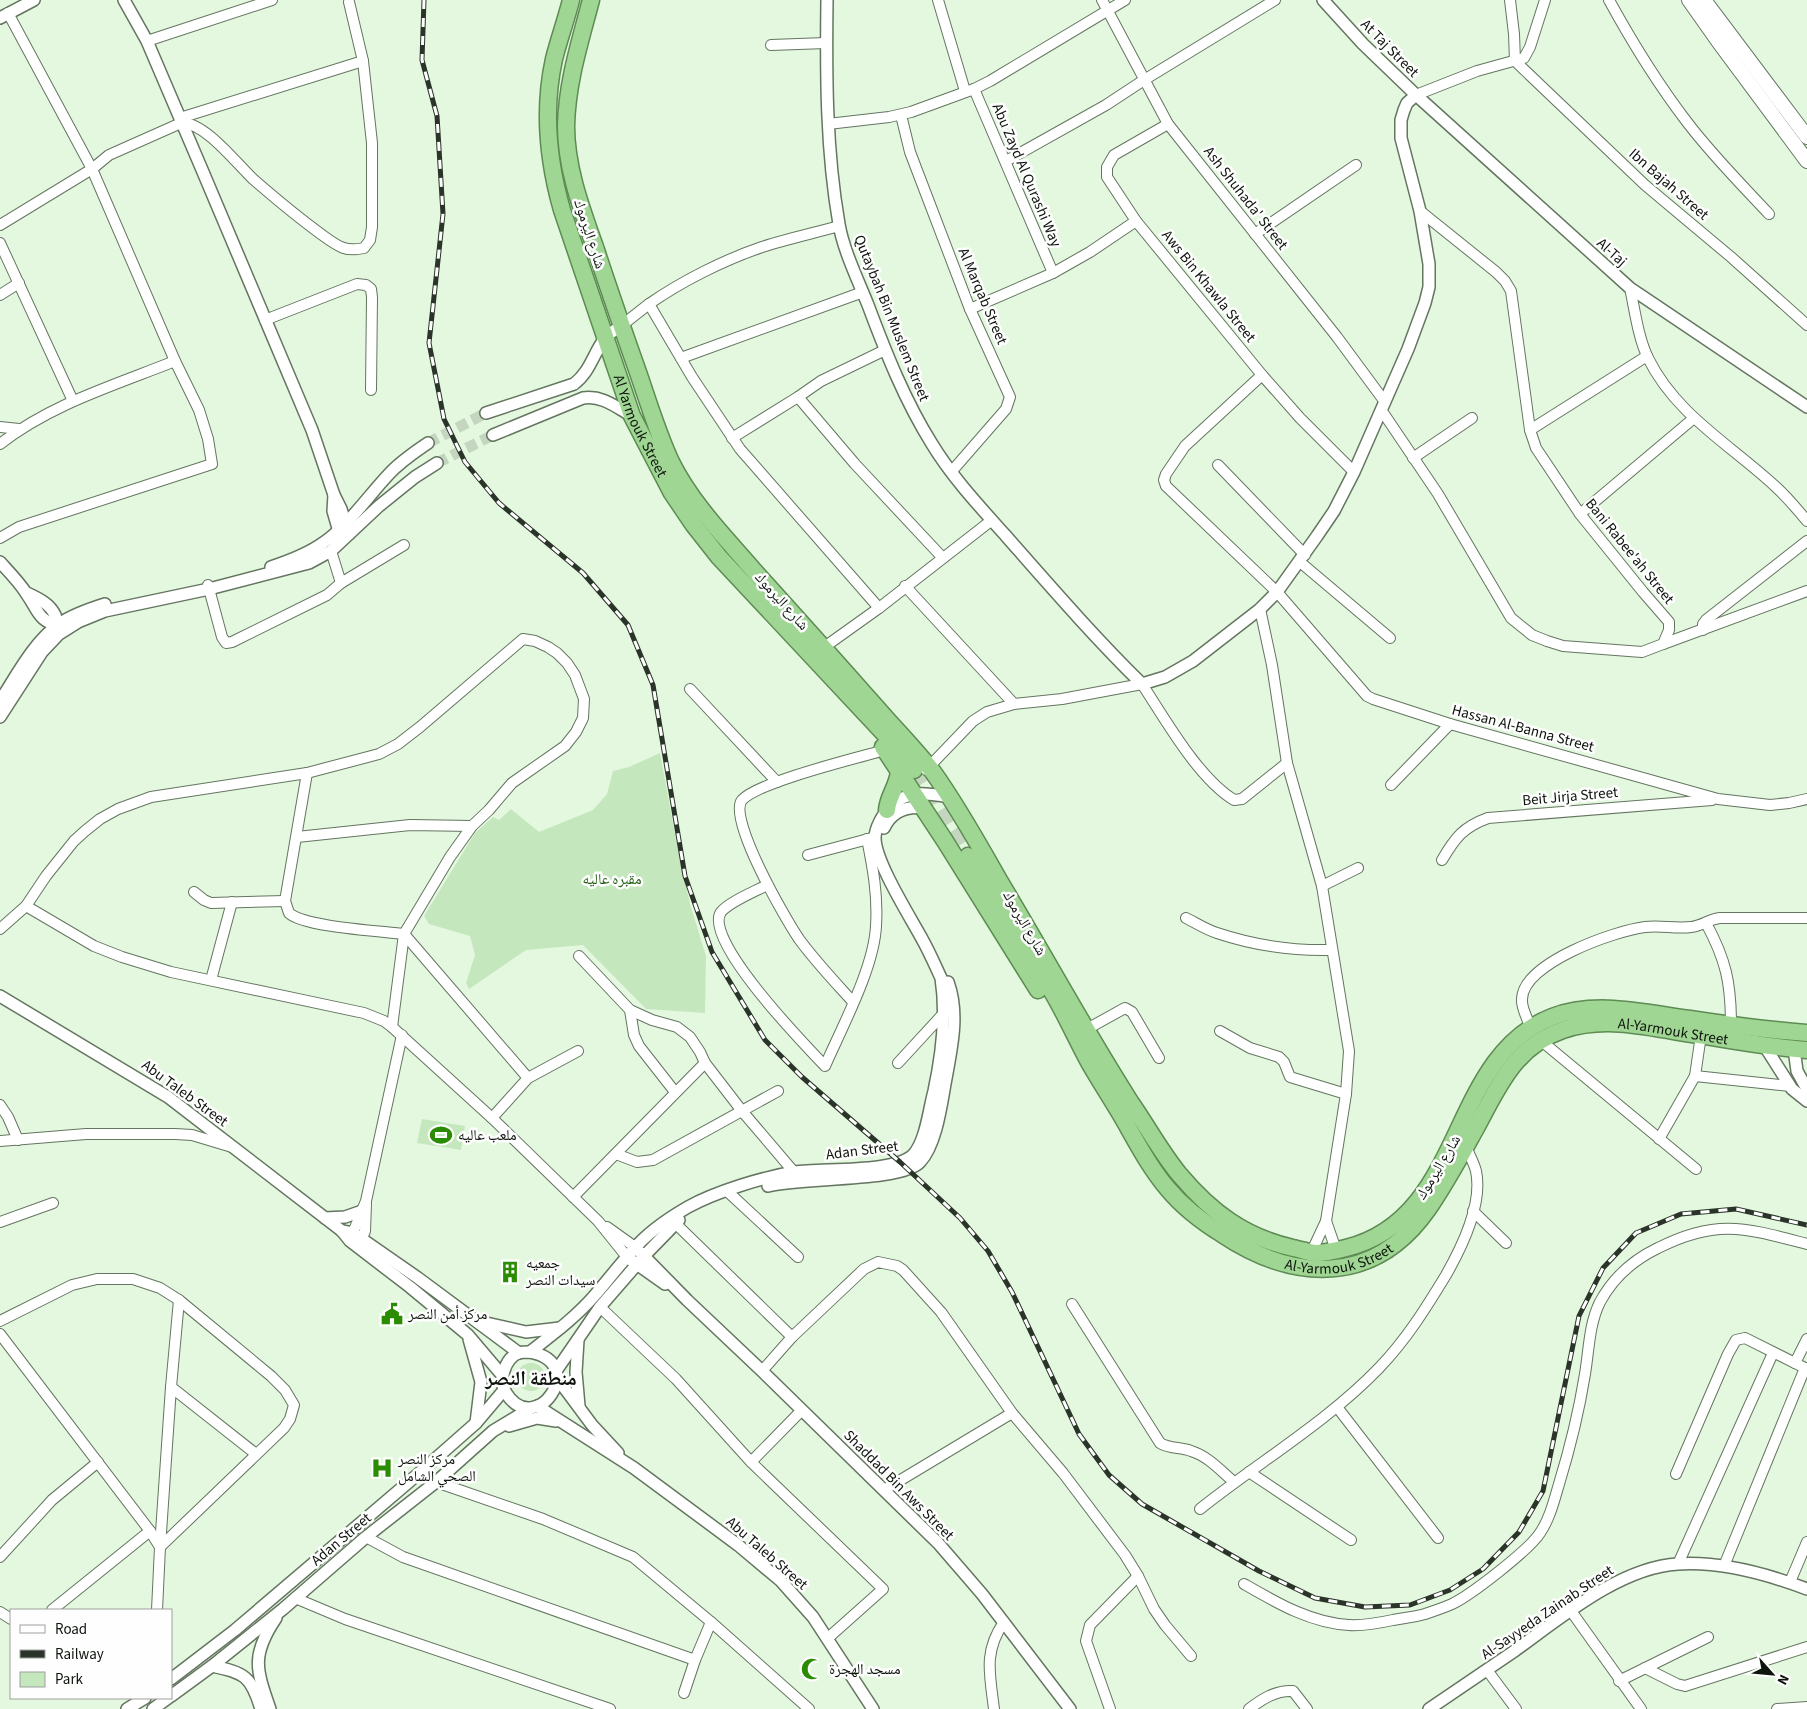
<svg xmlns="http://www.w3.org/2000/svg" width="1807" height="1709" font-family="'Source Sans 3','Noto Naskh Arabic',sans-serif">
	<rect width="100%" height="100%" fill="#e4f8df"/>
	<g fill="#c5e7bd">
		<polygon points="660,753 676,839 690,904 706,956 705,1013 646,1009 583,945 526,950 469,989 466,983 475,955 470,936 429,924 424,916 475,833 493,817 499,820 511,809 539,832 593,810 607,794 613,771 629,767"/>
		<polygon points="422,1119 465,1126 461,1150 417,1143"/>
		<circle cx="531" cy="1377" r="14"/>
	</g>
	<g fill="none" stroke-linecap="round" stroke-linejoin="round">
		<g stroke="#c4d6bf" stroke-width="11" stroke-dasharray="11 5.5" stroke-linecap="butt">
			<polyline points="428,443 486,413"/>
			<polyline points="437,463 493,435"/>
		</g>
		<polyline stroke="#c4d6bf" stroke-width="16" stroke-dasharray="16 8" stroke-linecap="butt" points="914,770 968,856"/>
		<g stroke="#647560" stroke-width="12">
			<g id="minor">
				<polyline points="938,0 965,91"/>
				<polyline points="1102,0 1168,124 1337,337 1385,402"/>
				<polyline points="1510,0 1514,34 1515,61"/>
				<path d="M1609 0C1632 42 1658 84 1687 122 1712 155 1741 184 1769 214"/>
				<polyline points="147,41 272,0"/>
				<polyline points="771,45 826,43"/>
				<polyline points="1515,61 1645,185 1731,257 1807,325"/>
				<polyline points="974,89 1053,273"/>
				<polyline points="1416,95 1477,71 1524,58 1530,47 1545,0"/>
				<polyline points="901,115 910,152 970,309 1010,397 1006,409 952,471"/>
				<polyline points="180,118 363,61"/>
				<polyline points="828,124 889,117 911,112 974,89 990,81 1125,0"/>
				<polyline points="1168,124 1114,155 1107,167 1107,177 1136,221 1262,375 1300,418 1354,472"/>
				<polyline points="1006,161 1106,105 1144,80 1275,0"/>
				<path d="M0 225 92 169 109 155 181 123C204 121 237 164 253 179 276 199 300 219 325 237 339 247 346 252 364 248L370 240 372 227V143L363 61 349 2"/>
				<polyline points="1255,234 1356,165"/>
				<polyline points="0,243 73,401"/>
				<path d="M1630 288C1635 311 1638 337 1648 358 1676 415 1731 445 1776 487 1787 497 1797 509 1807 521"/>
				<polyline points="0,295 19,283"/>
				<path d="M649 304C682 281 724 260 762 247 787 239 814 233 839 226"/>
				<polyline points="970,309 1053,273 1090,252 1136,221"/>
				<polyline points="265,320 357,284 366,285 371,289 372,297 371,390"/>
				<polyline points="621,326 649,304 692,377 740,449 879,608"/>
				<polyline points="885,350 821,381 798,397 855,464 942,557"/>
				<polyline points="681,358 863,292"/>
				<polyline points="1262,375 1185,446 1166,474 1164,480 1166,486 1277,592 1367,696 1373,699 1450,724 1718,799 1770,805 1789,803 1807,799"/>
				<polyline points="1382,411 1438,494 1511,618 1532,635 1547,641 1563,646 1642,652 1663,644 1669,630 1669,622 1643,592 1580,514 1536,448 1530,430 1511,291 1505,281 1496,272 1420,211"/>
				<polyline points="0,427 19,429"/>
				<polyline points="1530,430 1647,356"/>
				<polyline points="732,438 798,397"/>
				<path d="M0 444C51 404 115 385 175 361"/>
				<polyline points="1413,458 1472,418"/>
				<polyline points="1218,465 1305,555"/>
				<polyline points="1580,514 1694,418"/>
				<polyline points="0,538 19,527 212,464 208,439 199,410 175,361 92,169 8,13"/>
				<polyline points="1300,562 1390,638"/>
				<polyline points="341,583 404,545"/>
				<polyline points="208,585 222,637 226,643 232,642 327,595 341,583 331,551"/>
				<polyline points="905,586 1014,704"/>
				<polyline points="1260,609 1272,665 1287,763 1322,886 1349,1051 1346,1094 1326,1221 1311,1253"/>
				<polyline points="1703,630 1703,624 1706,620 1807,541"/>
				<polyline points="1663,644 1807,591"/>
				<polyline points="823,648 879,608 992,520"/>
				<polyline points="690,689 777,782"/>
				<path d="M926 770 973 721 987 712 1014 704 1062 699 1142 684C1165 719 1198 778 1234 800L1242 799 1287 763"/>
				<path d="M307 773 285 901 289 913C304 927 380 931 404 934L528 1078"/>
				<polyline points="1391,785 1450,724"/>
				<polyline points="297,837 410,825 472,826"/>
				<polyline points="808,855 872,838"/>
				<path d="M1442 860C1455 838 1463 827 1488 818L1712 800"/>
				<path d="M767 885C756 891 729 902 721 912 702 939 805 1045 825 1066 842 1027 874 968 876 926 878 896 873 868 867 839"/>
				<polyline points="1322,886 1358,868"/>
				<polyline points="194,892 204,900 211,903 285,901"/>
				<polyline points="26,906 94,946 122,957 171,972 364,1013 384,1021 392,1027 492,1118 598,1221 627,1257"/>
				<path d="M1186 918C1196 923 1207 930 1217 933 1253 945 1294 951 1332 950"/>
				<path d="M1706 923C1726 960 1731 983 1731 1025"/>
				<polyline points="0,929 26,906 46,876 74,841 85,831 100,819 118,809 151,797 307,773 379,754 398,744 420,727 523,639 535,641 548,647 557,653 567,663 575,675 584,699 583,718 576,732 565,746 512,783 489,810 472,826 450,857 404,934 392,1027"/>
				<polyline points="579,956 630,1010 652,1020 677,1027 690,1037 700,1052 705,1063 742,1111 799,1178"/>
				<polyline points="211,980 232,902"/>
				<path d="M853 1002C835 982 815 961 799 939 786 920 727 818 742 800 758 782 857 758 885 750"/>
				<polyline points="630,1010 634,1035 639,1046 675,1092"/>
				<path d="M1531 1028C1528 1020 1521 1008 1522 999 1523 963 1614 931 1645 927 1660 925 1676 929 1691 927 1702 926 1709 919 1720 918H1807"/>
				<polyline points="1087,1029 1125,1008 1132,1012 1159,1058"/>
				<polyline points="1220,1031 1250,1048 1279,1057 1284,1062 1290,1077 1346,1094"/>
				<polyline points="1539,1039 1696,1169"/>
				<polyline points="898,1063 944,1013"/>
				<polyline points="1695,1076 1790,1086"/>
				<polyline points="0,1105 8,1117 18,1140"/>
				<polyline points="492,1118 528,1078 578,1051"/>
				<polyline points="1659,1139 1695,1076 1701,1035"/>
				<polyline points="0,1141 86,1134 175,1134 192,1135 232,1147"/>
				<polyline points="616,1154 637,1162 653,1160 778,1091"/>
				<polyline points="727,1191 798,1257"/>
				<polyline points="573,1197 705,1063"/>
				<polyline points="1473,1211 1506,1243"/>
				<polyline points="1326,1221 1336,1250"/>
				<polyline points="0,1222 53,1203"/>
				<polyline points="675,1223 792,1337"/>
				<polyline points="607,1227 635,1247"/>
				<polyline points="350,1240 366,1201 402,1035"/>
				<polyline points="359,1246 365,1231 366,1204"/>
				<path d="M1072 1304 1160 1443C1169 1449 1181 1447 1191 1451 1208 1456 1221 1471 1234 1482"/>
				<polyline points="600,1307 676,1379 751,1462 883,1589 828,1638"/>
				<polyline points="0,1321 72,1285 97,1279 133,1279 160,1288 179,1300 271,1376 285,1390 294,1405 290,1419 284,1428 160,1547"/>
				<polyline points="0,1334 150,1531 160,1547 157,1610"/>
				<polyline points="1795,1363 1807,1339"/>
				<polyline points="762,1371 792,1337 864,1269 878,1262 897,1266 903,1270 941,1312 1012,1413 1063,1473 1125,1555 1138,1576 1154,1609 1165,1625 1191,1656"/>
				<polyline points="171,1387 256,1454"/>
				<polyline points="1337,1407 1438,1538"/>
				<polyline points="751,1462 802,1410"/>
				<polyline points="1249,1472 1351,1540"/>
				<polyline points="1676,1474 1728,1354 1736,1340 1745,1338 1807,1369"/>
				<polyline points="436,1482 543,1519 633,1557 711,1622 809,1709"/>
				<polyline points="884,1490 1012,1413"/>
				<path d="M1200 1509C1259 1462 1327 1422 1379 1368 1406 1340 1426 1308 1446 1275 1462 1247 1483 1204 1476 1171 1474 1163 1469 1154 1466 1147"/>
				<polyline points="366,1537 403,1557 695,1660 711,1622"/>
				<polyline points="160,1547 171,1387 179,1300"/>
				<polyline points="0,1557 52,1500 98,1462"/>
				<polyline points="1678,1564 1773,1353"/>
				<polyline points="1724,1566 1805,1368"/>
				<polyline points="1790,1582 1807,1542"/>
				<path d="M1244 1584C1277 1603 1311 1623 1349 1625 1364 1626 1379 1623 1393 1620 1404 1618 1415 1617 1425 1614 1434 1611 1443 1608 1452 1604 1471 1595 1529 1550 1540 1533 1550 1518 1554 1501 1559 1484 1570 1448 1579 1411 1585 1374 1589 1350 1589 1324 1600 1302 1613 1278 1633 1260 1658 1248 1717 1218 1746 1228 1807 1244"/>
				<polyline points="295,1598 345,1619 610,1709"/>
				<polyline points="52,1610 150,1531"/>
				<polyline points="1571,1611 1641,1709"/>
				<polyline points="0,1612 11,1619"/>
				<polyline points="1645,1668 1677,1684 1685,1686 1807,1647"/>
				<polyline points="1487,1670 1516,1709"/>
				<polyline points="1619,1681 1708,1637"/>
				<polyline points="684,1693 695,1660"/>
				<path d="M994 1709C990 1675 983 1652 1004 1622"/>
				<polyline points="1110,1709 1086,1641 1090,1625 1138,1576"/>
				<path d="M1249 1709C1262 1699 1276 1690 1293 1691L1307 1709"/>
				<polyline points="1777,1709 1807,1707"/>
			</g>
		</g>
		<g stroke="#647560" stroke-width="14">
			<g id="tertiary">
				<polyline points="124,0 147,41 203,172 312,430 334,495 341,509 349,534"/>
				<path d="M827 0C826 74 826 150 839 224 843 249 858 280 868 305 886 353 905 401 932 444 952 477 980 507 1006 536 1050 586 1094 637 1142 684L1165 677 1193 661 1260 609 1277 592 1317 536 1334 511 1354 472 1408 349 1425 303 1429 287V264L1420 211 1401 138V120L1404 110 1407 103 1416 95"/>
				<polyline points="1323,0 1363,44 1416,95 1630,288 1807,407"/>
				<polyline points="0,18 34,0"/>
				<path d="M486 413 574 384C590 372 593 354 605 338 609 333 616 330 621 326"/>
				<path d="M493 435 583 398C602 395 616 407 632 416"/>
				<polyline points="334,495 333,511 340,535"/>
				<path d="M0 562C9 572 19 582 26 593 40 613 36 619 62 628"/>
				<path d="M271 567C289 561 308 554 323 543 348 526 369 495 389 474 401 461 415 452 428 443"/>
				<path d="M27 593C38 598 50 604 55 615 57 620 57 626 58 631"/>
				<path d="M0 701C17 675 33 643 59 624 72 615 89 609 105 604"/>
				<polyline points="0,717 42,652 59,634 78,622 105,611 209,589 309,563 331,551 379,506 415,477 437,463"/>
				<path d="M884 828C892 811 907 806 924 808"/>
				<polyline points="0,996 168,1097 342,1231 350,1241 410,1287 468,1335 502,1375"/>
				<polyline points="1764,1045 1792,1089 1807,1101"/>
				<polyline points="1794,1049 1797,1071 1807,1089"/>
				<path d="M768 1186C799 1177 903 1182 920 1162 936 1145 941 1106 945 1084 951 1050 960 1015 948 982"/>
				<polyline points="325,1218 345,1217 362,1211"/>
				<polyline points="342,1231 353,1233 362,1239 418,1278 519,1353"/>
				<polyline points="640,1252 687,1300 762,1371 938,1543 982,1594 1070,1709"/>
				<polyline points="631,1260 665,1284"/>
				<polyline points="482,1322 526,1332 560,1328"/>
				<polyline points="469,1339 481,1382 476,1423"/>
				<polyline points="578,1340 576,1372 579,1406"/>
				<path d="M530 1352C553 1334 576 1317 595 1295 608 1280 620 1264 634 1249 648 1232 669 1218 688 1207 715 1192 763 1177 795 1172 821 1168 895 1173 913 1155 926 1141 929 1109 934 1091 942 1054 947 1016 941 978 935 965 929 951 921 937 909 915 875 861 875 838 875 828 883 814 890 807 909 789 926 793 950 797"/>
				<path d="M530 1352C590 1363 535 1440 506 1393 498 1380 505 1359 518 1353 521 1352 527 1352 530 1352Z"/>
				<polyline points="556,1371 600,1307 645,1255 679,1220"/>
				<polyline points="557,1378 592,1425 618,1453"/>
				<polyline points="537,1406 634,1468 738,1545 781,1581 813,1617 873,1709"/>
				<polyline points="509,1426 537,1418 556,1421"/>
				<path d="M212 1666C245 1673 251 1676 261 1709"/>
				<polyline points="171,1679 235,1630 417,1475 476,1423 504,1390"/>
				<polyline points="171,1696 212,1666 283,1609 366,1537 436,1482 493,1431 531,1408"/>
				<polyline points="127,1709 145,1698"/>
				<polyline points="153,1709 168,1698"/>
				<path d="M270 1709C256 1669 251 1655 276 1618"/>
				<path d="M1429 1709C1457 1690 1485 1671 1513 1652 1559 1619 1620 1567 1678 1564 1721 1561 1767 1574 1807 1589"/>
			</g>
		</g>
		<g stroke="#647560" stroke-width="16">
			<g id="secondary">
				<polyline points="1689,0 1718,41 1807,161"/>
				<polyline points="1704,0 1807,137"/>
			</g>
		</g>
		<g stroke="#5d8b53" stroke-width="19">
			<g id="trunk">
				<path id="s1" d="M571 0C566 20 559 39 554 59 543 109 548 161 562 210L632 416 672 493 693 524 719 557 894 744 914 770"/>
				<path d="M591 0C580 42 567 82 566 126 566 169 582 210 596 250 608 287 621 324 634 361 646 394 656 430 671 462 692 504 725 537 755 572 796 617 836 662 877 708 895 729 916 750 933 772 958 807 979 845 1000 882 1044 955 1085 1031 1131 1103 1147 1126 1161 1152 1179 1174 1211 1212 1244 1237 1293 1248 1298 1249 1309 1252 1314 1253 1324 1253 1335 1251 1346 1248 1467 1218 1447 1058 1552 1017 1596 1000 1645 1013 1690 1019 1729 1025 1768 1030 1807 1033"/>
				<polyline points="883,747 945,841 1038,990"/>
				<path d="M887 810C888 796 898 786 899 771"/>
				<path id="s2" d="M968 856C998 904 1030 952 1058 1002 1069 1022 1079 1044 1090 1064 1101 1083 1113 1101 1124 1120 1137 1143 1150 1168 1168 1189 1183 1207 1201 1221 1222 1234 1294 1282 1374 1286 1428 1209 1446 1183 1461 1155 1476 1128 1498 1087 1515 1046 1563 1030 1600 1017 1641 1025 1679 1032 1722 1038 1764 1047 1807 1050"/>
			</g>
		</g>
		<use href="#minor" stroke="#fff" stroke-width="10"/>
		<use href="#tertiary" stroke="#fff" stroke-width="11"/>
		<use href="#secondary" stroke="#fff" stroke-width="14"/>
		<use href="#trunk" stroke="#a0d694" stroke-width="16"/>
		<g stroke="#2b3429" stroke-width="5">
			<polyline id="rail" points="424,0 422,60 437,116 443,214 429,343 444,419 465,462 499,503 583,573 628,625 653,685 685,876 712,952 765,1040 802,1077 900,1162 960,1218 988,1251 1012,1292 1079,1434 1109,1475 1142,1504 1259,1571 1315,1598 1365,1607 1410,1605 1450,1590 1483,1569 1519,1532 1543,1491 1579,1316 1603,1268 1636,1233 1681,1214 1736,1209 1807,1225"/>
		</g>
		<use href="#rail" stroke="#fefefe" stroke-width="3" stroke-dasharray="9" stroke-linecap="butt"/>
	</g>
	<defs>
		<g id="stadium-bare" transform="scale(1.725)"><path d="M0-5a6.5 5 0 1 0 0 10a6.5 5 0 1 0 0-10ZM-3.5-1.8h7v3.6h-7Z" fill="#298c01" stroke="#fefefe" stroke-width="2.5" paint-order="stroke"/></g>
		<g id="building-bare" transform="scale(1.725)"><path d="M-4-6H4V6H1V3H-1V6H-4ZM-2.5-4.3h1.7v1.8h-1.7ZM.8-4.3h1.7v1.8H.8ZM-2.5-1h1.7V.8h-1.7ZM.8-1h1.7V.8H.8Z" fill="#298c01" stroke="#fefefe" stroke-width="2.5" paint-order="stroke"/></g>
		<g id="civic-bare" transform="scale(1.725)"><path d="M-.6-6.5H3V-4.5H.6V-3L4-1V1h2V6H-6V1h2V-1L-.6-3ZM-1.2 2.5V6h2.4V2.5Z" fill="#298c01" stroke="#fefefe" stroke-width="2.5" paint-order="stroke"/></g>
		<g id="hospital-bare" transform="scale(1.725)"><path d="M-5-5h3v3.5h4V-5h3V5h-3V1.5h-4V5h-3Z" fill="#298c01" stroke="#fefefe" stroke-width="2.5" paint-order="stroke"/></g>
		<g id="mosque-bare" transform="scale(1.725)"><path d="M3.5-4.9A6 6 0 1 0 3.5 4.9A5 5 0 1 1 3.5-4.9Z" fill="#298c01" stroke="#fefefe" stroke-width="2.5" paint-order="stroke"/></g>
	</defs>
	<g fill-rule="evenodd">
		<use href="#stadium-bare" x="441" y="1135"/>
		<use href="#building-bare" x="510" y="1272"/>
		<use href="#civic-bare" x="392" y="1314"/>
		<use href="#hospital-bare" x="382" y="1468"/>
		<use href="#mosque-bare" x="812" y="1669"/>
	</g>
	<g text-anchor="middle" stroke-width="5" stroke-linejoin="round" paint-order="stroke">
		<g font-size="15" fill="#0d140c" stroke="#fefefe">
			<text transform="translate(1390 48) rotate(45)" y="5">At Taj Street</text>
			<text transform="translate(1027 175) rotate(67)" y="5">Abu Zayd Al Qurashi Way</text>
			<text transform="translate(1669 184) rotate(41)" y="5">Ibn Bajah Street</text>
			<text transform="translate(1246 198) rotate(52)" y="5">Ash Shuhada' Street</text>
			<text transform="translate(590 234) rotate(72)" y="5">شارع اليرموك</text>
			<text transform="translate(1612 252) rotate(42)" y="5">Al-Taj</text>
			<text transform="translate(1209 286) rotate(51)" y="5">Aws Bin Khawla Street</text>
			<text transform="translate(983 296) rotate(67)" y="5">Al Marqab Street</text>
			<text transform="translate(892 318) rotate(68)" y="5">Qutaybah Bin Muslem Street</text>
			<text dy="5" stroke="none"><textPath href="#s1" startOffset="444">Al Yarmouk Street</textPath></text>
			<text transform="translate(1630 551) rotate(51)" y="5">Bani Rabee'ah Street</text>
			<text transform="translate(782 601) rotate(48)" y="5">شارع اليرموك</text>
			<text transform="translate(1523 728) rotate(15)" y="5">Hassan Al-Banna Street</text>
			<text transform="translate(1570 796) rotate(-5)" y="5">Beit Jirja Street</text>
			<text transform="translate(1025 923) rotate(60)" y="5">شارع اليرموك</text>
			<text dy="5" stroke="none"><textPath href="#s2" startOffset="1034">Al-Yarmouk Street</textPath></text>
			<text transform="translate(185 1093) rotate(36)" y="5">Abu Taleb Street</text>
			<text transform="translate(862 1150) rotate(-7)" y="5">Adan Street</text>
			<text transform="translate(1438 1167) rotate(-59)" y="5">شارع اليرموك</text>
			<text dy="5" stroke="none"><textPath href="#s2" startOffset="585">Al-Yarmouk Street</textPath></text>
			<text transform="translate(899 1485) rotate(45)" y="5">Shaddad Bin Aws Street</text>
			<text transform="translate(341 1539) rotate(-40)" y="5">Adan Street</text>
			<text transform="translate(767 1553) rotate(41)" y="5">Abu Taleb Street</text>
			<text transform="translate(1547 1612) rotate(-34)" y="5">Al-Sayyeda Zainab Street</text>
		</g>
		<g font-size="15" fill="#215f10" stroke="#fefefe">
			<text x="612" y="884">مقبره عاليه</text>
		</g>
		<g font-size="15" fill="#0d140c" stroke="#fefefe" text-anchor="start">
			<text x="458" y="1140">ملعب عاليه</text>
			<text x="526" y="1268">جمعيه<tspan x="526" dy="17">سيدات النصر</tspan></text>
			<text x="408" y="1319">مركز أمن النصر</text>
			<text x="398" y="1464">مركز النصر<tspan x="398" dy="17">الصحي الشامل</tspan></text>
			<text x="829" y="1674">مسجد الهجرة</text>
		</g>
		<g font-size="20" font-weight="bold" fill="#0d140c" stroke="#fefefe">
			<text x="531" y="1385">منطقة النصر</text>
		</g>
	</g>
	<rect x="10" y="1609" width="162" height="90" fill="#fefefe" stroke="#9ea09d"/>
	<rect x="20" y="1625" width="25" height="8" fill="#ffffff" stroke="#9ea09d"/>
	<text x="55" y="1634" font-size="15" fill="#0d140c">Road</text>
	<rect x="20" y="1650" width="25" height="8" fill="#2b3429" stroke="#9ea09d"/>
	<text x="55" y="1659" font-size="15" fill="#0d140c">Railway</text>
	<rect x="20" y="1672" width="25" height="15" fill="#c5e7bd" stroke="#9ea09d"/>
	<text x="55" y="1684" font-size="15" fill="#0d140c">Park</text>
	<g transform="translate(1772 1674) rotate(117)" stroke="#fefefe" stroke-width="4" paint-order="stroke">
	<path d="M0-4L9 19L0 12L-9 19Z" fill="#0d140c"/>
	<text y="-8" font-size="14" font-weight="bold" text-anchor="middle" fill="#0d140c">N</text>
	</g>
</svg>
